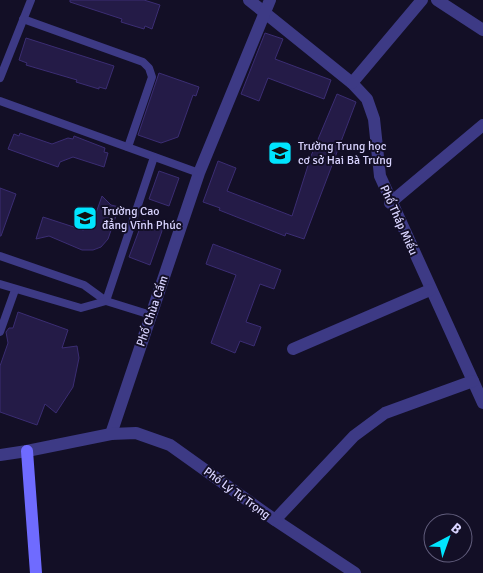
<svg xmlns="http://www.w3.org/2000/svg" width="483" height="573" font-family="Signika,sans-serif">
	<rect width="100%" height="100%" fill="#130f26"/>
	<g fill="#241b47" stroke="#3b2d73">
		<polygon points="70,0 144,0 160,5 152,29 145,26 144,29 121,22 122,19 70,2"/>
		<polygon points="265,33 283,39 275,59 331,80 324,99 268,78 259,101 241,94"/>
		<polygon points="26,38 114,66 106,89 99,87 99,89 76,82 77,80 26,65 27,63 19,60"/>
		<polygon points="159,73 199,87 196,96 193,95 178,137 161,143 138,135"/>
		<polygon points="337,94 356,102 304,239 286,233 285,236 219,210 220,208 203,202 218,161 236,168 227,191 292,216 311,156"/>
		<polygon points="20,133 52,144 68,138 73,139 74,136 105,148 104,152 108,153 104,167 73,157 60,162 58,167 8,149 14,134 19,136"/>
		<polygon points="159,171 179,178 169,206 149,199"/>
		<polygon points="0,188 16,194 1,236 0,236"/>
		<polygon points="102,196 111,205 119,207 108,239 101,247 93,250 82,250 49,236 36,239 43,217 83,230 91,227"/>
		<polygon points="143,220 163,228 150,265 129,257"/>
		<polygon points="213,244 281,270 274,289 260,284 246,322 261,327 254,346 240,341 235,353 211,343 236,275 206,264"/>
		<polygon points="18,312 68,330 62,348 77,346 79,358 73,387 56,413 45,404 37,425 0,412 0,366 8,343 6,332 9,328 13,328"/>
	</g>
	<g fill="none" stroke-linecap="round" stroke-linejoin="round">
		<g stroke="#3d3a85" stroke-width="8">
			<polyline points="23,19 143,62 149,68 152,77 128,147"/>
			<polyline points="0,78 31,0"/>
			<polyline points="0,101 199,173"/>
			<polyline points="0,256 84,285 106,301 151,315"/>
			<polyline points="0,284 81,308 106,301 154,157"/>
			<polyline points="0,332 15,290"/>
		</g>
		<g stroke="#3d3a85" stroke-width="12">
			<polyline points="249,0 352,83 367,99 374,119 380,176 483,403"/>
			<polyline points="437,0 483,30"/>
			<polyline points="352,83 422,0"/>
			<polyline points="390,203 483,125"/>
			<polyline points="293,349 430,290"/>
			<polyline points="111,434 199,173 270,0"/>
			<polyline points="0,455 27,451 111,434 136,433 170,445 275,520 355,573"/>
			<polyline points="275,520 354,436 385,413 473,381"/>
		</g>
		<polyline stroke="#6f6bff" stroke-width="12" points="27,451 36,573"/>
	</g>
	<defs>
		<g id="school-square" transform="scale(1.25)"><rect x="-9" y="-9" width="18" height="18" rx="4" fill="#00e5ff" stroke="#130f26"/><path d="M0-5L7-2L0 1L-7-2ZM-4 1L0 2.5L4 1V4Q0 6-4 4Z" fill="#111"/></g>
		<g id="university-square" transform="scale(1.25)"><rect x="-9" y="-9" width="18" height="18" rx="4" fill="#00e5ff" stroke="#130f26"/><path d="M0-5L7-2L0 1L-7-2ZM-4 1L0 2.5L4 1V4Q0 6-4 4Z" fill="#111"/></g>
	</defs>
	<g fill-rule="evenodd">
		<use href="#school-square" x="280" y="153"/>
		<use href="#university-square" x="85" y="218"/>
	</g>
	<g text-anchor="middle" stroke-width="4" stroke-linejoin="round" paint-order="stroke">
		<g font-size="12" fill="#d9d4ff" stroke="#130f26" text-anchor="start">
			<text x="298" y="150">Trường Trung học<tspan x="298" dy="14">cơ sở Hai Bà Trưng</tspan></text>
			<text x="102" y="215">Trường Cao<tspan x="102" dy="14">đẳng Vĩnh Phúc</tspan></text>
		</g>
		<g font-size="12" fill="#d9d4ff" stroke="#130f26">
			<text transform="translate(399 220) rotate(66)" y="4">Phố Tháp Miếu</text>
			<text transform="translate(152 311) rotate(-71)" y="4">Phố Chùa Cấm</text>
			<text transform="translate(237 493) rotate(36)" y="4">Phố Lý Tự Trọng</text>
		</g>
	</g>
	<g transform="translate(448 538) rotate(41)"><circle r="24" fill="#130f26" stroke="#625e7d"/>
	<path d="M0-4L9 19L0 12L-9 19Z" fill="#00e5ff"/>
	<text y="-8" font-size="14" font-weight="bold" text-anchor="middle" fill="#d9d4ff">B</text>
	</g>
</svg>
